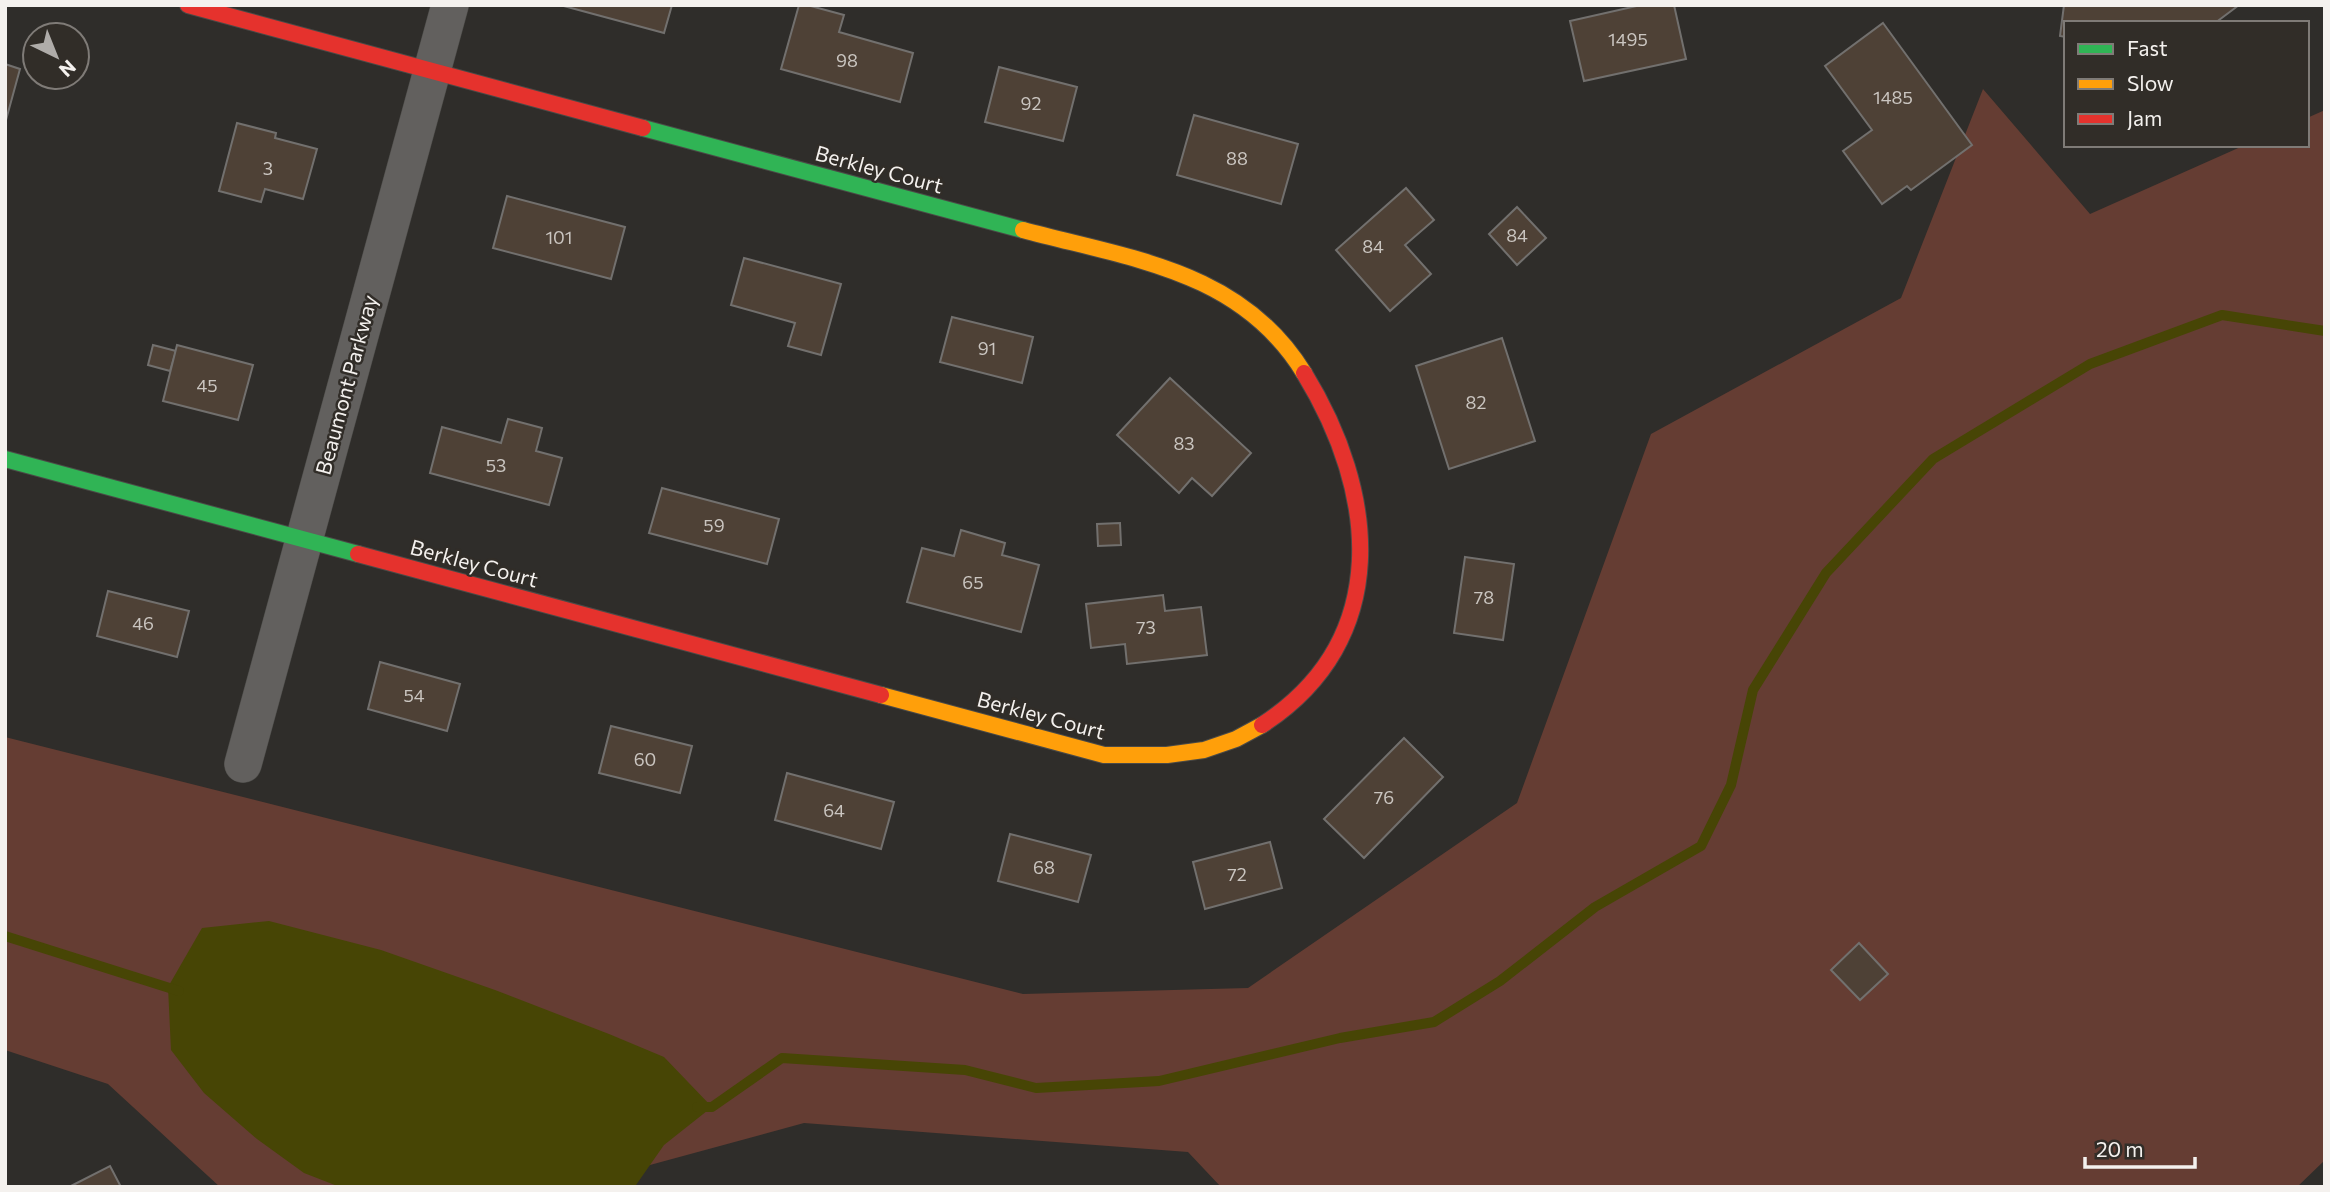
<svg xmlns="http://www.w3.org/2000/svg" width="2330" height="1192" font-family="Commissioner,sans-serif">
	<rect width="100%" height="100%" fill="#2f2d2a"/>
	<polygon fill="#653d33" points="1983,89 2090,214 2245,145 2307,145 2307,118 2325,110 2325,1160 2297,1187 1221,1187 1188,1152 804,1123 569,1187 220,1187 108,1084 5,1050 5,737 1023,994 1248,988 1517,803 1651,434 1901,298"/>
	<polygon fill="#474505" points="269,921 381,950 495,990 609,1034 664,1057 712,1107 664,1145 636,1185 629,1187 340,1187 304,1173 257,1139 204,1093 171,1050 168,987 202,928"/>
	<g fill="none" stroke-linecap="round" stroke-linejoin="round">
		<g stroke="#474505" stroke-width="10">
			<polyline points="5,936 179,991"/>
			<polyline points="697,1107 712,1107 782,1058 965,1070 1036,1088 1159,1081 1340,1038 1434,1022 1500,981 1595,907 1701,846 1731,785 1753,690 1826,573 1933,459 2090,364 2222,315 2325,331"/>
		</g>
	</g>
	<g fill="#4e4136" stroke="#72706e" stroke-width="2">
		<polygon points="560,5 672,5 664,33"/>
		<polygon points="799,5 807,5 844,15 839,32 913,53 900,102 781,69"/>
		<polygon points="1641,5 1674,5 1686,59 1584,81 1570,21"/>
		<polygon points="2064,5 2239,5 2215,23 2066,23 2066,37 2060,36"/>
		<polygon points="1883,23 1972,145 1911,190 1907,186 1882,204 1843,151 1872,130 1825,66"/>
		<polygon points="5,64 20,69 6,120 5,120"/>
		<polygon points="999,67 1077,87 1063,141 985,122"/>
		<polygon points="1194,115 1298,144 1281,204 1177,175"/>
		<polygon points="237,123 276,133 275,138 317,149 303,199 265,189 261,202 219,191"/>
		<polygon points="1406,188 1434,220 1405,245 1431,274 1390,311 1336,250"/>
		<polygon points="507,196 625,227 611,279 493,248"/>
		<polygon points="1517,207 1546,238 1517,265 1489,234"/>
		<polygon points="744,258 841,284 821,355 788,346 795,323 731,305"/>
		<polygon points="952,317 1033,337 1022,383 940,362"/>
		<polygon points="1502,338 1535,441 1449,469 1416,366"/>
		<polygon points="153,345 176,351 170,371 148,365"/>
		<polygon points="177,345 253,365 238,420 163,401"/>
		<polygon points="1170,378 1251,453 1212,496 1192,478 1179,493 1117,435"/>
		<polygon points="508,419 542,428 536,451 562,458 549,505 430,473 442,427 501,443"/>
		<polygon points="662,488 779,519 767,564 649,533"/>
		<polygon points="1120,523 1121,545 1098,546 1097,524"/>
		<polygon points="961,530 1005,543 1002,555 1039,565 1021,632 907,602 922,548 954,556"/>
		<polygon points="1465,557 1514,564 1503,640 1454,633"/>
		<polygon points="108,591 189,611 177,657 97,636"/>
		<polygon points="1163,595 1165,611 1201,607 1207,655 1127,664 1125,644 1091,648 1086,604"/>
		<polygon points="380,662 460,684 447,731 368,709"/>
		<polygon points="611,726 692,746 680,793 599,773"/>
		<polygon points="1404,738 1443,777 1364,858 1324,819"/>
		<polygon points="787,773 894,802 881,849 775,820"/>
		<polygon points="1010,834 1091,855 1078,902 998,881"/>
		<polygon points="1270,842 1282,888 1205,909 1193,862"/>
		<polygon points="1859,943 1888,974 1860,1000 1831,970"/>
		<polygon points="110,1166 121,1187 69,1187"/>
	</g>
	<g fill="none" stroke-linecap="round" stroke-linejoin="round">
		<g stroke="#4b4a47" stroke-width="38">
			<polyline id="street" points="243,764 450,5"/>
		</g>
		<g stroke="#4b4a47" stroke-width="18">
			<g id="fast">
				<polyline points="643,128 1023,230"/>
				<polyline points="5,459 358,554"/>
			</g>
		</g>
		<g stroke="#4b4a47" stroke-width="18">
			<g id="slow">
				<path d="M1023 230C1130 259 1241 270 1304 373"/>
				<polyline points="881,695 1104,755 1167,755 1204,750 1236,739 1262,725"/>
			</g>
		</g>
		<g stroke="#4b4a47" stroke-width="18">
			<g id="jam">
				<polyline points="188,5 643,128"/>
				<polyline points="358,554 881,695"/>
				<path d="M1262 725C1394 639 1377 492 1304 373"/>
			</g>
		</g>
		<use href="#street" stroke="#62605e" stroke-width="37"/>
		<use href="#fast" stroke="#30b455" stroke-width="16"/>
		<use href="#slow" stroke="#ff9f0a" stroke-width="16"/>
		<use href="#jam" stroke="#e5322d" stroke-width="16"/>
	</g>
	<g text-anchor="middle" stroke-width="5" stroke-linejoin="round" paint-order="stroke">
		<g font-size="18" fill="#cac5c0">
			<text x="1628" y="46">1495</text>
			<text x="847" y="67">98</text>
			<text x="1893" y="104">1485</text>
			<text x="1031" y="110">92</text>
			<text x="1237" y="165">88</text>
			<text x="268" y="175">3</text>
			<text x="1517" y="242">84</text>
			<text x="559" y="244">101</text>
			<text x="1373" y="253">84</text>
			<text x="987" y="355">91</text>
			<text x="207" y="392">45</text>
			<text x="1476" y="409">82</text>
			<text x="1184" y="450">83</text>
			<text x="496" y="472">53</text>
			<text x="714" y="532">59</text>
			<text x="973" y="589">65</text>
			<text x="1484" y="604">78</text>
			<text x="143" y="630">46</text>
			<text x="1146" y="634">73</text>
			<text x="414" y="702">54</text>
			<text x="645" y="766">60</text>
			<text x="1384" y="804">76</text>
			<text x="834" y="817">64</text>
			<text x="1044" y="874">68</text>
			<text x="1237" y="881">72</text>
		</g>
		<g font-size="21" fill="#f4f1ee" stroke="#312d28">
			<text transform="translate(879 170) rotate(15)" y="7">Berkley Court</text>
			<text transform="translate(347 385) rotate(-75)" y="7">Beaumont Parkway</text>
			<text transform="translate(474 564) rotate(15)" y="7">Berkley Court</text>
			<text transform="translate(1041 716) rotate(15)" y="7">Berkley Court</text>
		</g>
	</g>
	<rect width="2330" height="1192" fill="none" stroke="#f4f1ee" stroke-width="14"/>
	<rect x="2064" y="21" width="245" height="126" fill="#312d28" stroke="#7f7b77" stroke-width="2"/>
	<rect x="2078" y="44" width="35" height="10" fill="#30b455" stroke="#7f7b77" stroke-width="2"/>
	<text x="2127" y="56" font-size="21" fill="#f4f1ee">Fast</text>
	<rect x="2078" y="79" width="35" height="10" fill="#ff9f0a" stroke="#7f7b77" stroke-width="2"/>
	<text x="2127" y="91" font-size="21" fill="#f4f1ee">Slow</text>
	<rect x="2078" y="114" width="35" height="10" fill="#e5322d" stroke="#7f7b77" stroke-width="2"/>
	<text x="2127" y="126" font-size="21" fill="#f4f1ee">Jam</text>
	<g transform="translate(56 56) rotate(137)"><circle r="33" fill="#312d28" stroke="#7f7b77" stroke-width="2"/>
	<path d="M0-5L12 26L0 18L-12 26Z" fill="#afaca9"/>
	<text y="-10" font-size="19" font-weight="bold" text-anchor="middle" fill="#f4f1ee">N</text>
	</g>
	<path d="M2085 1157v10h110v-10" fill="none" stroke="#f4f1ee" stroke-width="3.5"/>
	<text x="2096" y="1157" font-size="21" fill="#f4f1ee" stroke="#312d28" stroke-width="5" paint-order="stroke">20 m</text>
</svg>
